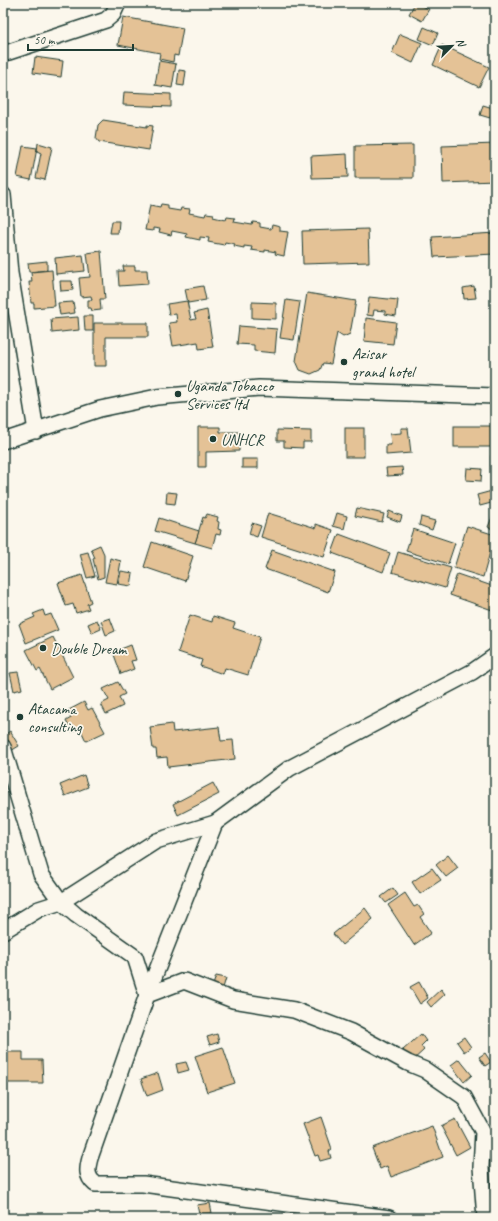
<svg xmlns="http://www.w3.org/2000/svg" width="498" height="1221" font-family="Caveat,sans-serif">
	<rect width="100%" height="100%" fill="#fbf7ec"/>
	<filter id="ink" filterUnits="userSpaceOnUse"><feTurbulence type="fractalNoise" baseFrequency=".025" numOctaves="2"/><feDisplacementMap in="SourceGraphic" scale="8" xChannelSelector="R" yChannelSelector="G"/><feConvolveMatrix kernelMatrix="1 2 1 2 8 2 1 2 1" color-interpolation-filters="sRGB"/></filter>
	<g filter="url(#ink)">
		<g fill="#e4c296" stroke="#1f3d34">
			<polygon points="415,3 429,9 422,21 409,14"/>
			<polygon points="123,17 183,28 178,56 174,55 173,62 159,59 160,53 118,45"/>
			<polygon points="424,27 438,33 433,45 419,39"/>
			<polygon points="400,34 422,43 413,63 392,53"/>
			<polygon points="442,45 489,67 479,87 433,65"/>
			<polygon points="35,57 63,61 61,77 33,73"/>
			<polygon points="159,61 176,64 172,88 155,85"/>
			<polygon points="179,70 186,71 184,86 177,85"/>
			<polygon points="124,92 171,94 171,107 123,105"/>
			<polygon points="483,105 493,108 490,118 480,115"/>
			<polygon points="103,120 147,127 147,125 153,126 149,150 99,142 96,138 98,125"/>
			<polygon points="38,143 52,147 45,180 36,178 41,153 37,151"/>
			<polygon points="495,144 495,181 443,183 442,146"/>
			<polygon points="413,145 413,178 355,178 355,146"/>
			<polygon points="23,146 37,148 31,180 17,177"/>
			<polygon points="347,154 348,177 312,178 311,156"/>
			<polygon points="161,204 168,205 168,209 180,211 181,208 190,209 189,213 205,216 206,213 214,214 213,217 226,220 227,217 235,218 234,222 252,225 253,222 260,223 260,227 271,229 272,225 280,227 280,231 288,232 284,256 275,254 276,252 265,250 265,252 251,250 252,247 244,246 244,248 234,246 235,244 225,242 224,245 208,242 209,238 200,237 200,240 186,237 187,234 172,231 171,235 159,232 160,229 153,228 153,231 145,230 150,205 160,207"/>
			<polygon points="112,221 119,221 118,233 110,233"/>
			<polygon points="368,229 369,262 303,264 302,231"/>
			<polygon points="495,233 495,254 434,257 432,237"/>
			<polygon points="101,251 105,299 100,299 101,310 92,311 91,308 88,308 88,300 92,300 91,296 81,297 79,278 90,277 87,253"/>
			<polygon points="83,255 85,271 56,274 55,258"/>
			<polygon points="47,261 47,270 29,272 28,263"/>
			<polygon points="123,266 135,266 135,270 147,270 148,284 119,286 118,271 124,271"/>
			<polygon points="52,270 55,306 34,308 34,303 31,303 29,282 32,282 31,272"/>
			<polygon points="60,281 72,281 73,290 61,291"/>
			<polygon points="203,286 206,300 188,303 185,289"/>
			<polygon points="474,286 476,298 464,299 463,288"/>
			<polygon points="307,293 356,301 350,334 343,337 337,333 331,364 323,363 320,370 311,374 300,370 296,361"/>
			<polygon points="369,297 398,300 396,316 385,314 385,311 374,310 373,316 367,315"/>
			<polygon points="286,300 300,302 294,340 280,338"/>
			<polygon points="187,301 191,320 196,319 194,313 207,310 213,347 199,349 198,342 173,346 169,323 177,322 176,314 169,315 167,304"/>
			<polygon points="73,302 75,313 60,315 58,303"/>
			<polygon points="252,302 276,303 276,319 252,318"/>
			<polygon points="84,316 93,316 93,331 85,331"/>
			<polygon points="78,317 79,330 52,333 51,319"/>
			<polygon points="366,318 396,322 393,344 364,341"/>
			<polygon points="94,323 148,323 148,337 106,337 106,366 94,366"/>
			<polygon points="239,326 277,329 275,353 254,351 254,345 237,344"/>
			<rect x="454" y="426" width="41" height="21"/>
			<polygon points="198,427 220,427 220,432 239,432 239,451 206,452 206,467 198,467"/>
			<rect x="345" y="428" width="19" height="29"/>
			<polygon points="401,428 408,428 411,453 386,455 386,445 391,445 390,434 401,433"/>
			<polygon points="277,430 311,431 311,442 303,442 303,448 284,447 284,441 277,441"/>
			<rect x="491" y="456" width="4" height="27"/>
			<rect x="242" y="459" width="16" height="9"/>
			<polygon points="402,467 403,475 387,476 386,468"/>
			<polygon points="467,468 482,469 481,481 466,480"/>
			<polygon points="492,491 495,502 480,506 477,495"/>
			<polygon points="167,492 177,493 175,504 166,503"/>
			<polygon points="357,508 384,514 382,522 355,516"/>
			<polygon points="495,510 495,530 488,527"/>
			<polygon points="389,511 402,516 400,522 387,517"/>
			<polygon points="268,513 316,528 316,524 333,530 324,557 261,537"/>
			<polygon points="337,513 347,516 344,529 333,526"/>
			<polygon points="207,514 218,517 217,521 219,522 218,529 221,530 220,535 216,534 212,548 195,543 203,517 205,518"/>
			<polygon points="421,517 435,521 432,530 419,525"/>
			<polygon points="159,518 199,531 195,543 155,531"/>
			<polygon points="252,523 261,526 257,537 249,534"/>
			<polygon points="467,526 495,535 483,577 454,568"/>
			<polygon points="413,529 455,543 448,564 406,551"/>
			<polygon points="339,534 390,553 383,572 332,553"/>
			<polygon points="152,542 193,556 185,581 144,567"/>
			<polygon points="100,545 104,554 104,577 98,579 93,559 95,558 91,549"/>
			<polygon points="272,550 335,572 328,592 265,569"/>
			<polygon points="88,552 95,576 87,578 80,554"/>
			<polygon points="398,552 451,568 445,588 392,572"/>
			<polygon points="110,558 121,561 117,584 105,582"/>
			<polygon points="121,571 133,573 131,586 118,584"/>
			<polygon points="457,574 495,587 495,611 450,595"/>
			<polygon points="82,575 91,602 87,604 89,609 76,613 73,604 66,606 58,583"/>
			<polygon points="43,610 45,616 51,614 58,630 26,643 19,624 35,617 33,614"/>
			<polygon points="190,615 212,622 213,616 235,623 233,628 260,637 248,675 225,668 223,674 200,666 202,660 178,652"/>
			<polygon points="110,618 115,631 106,635 101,621"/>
			<polygon points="97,620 101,629 92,633 88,624"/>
			<polygon points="53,637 73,677 50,689 40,669 37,671 26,650"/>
			<polygon points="131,645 136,660 131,661 134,669 121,674 113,652"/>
			<polygon points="18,672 22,689 14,691 10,673"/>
			<polygon points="118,682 125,694 119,697 123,706 106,714 101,704 109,700 103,689"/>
			<polygon points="84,702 88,710 92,708 105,732 86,741 80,728 72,732 66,721 71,718 67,711"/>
			<polygon points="172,724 173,732 219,727 221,741 233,740 235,759 168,767 167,757 157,758 156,749 153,749 150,727"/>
			<polygon points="10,731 19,746 9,752 3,742 3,736"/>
			<polygon points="84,775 88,787 65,796 60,785"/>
			<polygon points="213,783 219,794 178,815 173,804"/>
			<polygon points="448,855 458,868 446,877 436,865"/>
			<polygon points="432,868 441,880 420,894 412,882"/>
			<polygon points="393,888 398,895 386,903 381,897"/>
			<polygon points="405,893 414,907 418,905 424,914 420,917 431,933 414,945 388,905"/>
			<polygon points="365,908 373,919 342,945 333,934"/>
			<polygon points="216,976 226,978 223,988 213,985"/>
			<polygon points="419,982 428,998 420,1004 410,987"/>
			<polygon points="441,989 445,994 431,1007 427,1002"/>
			<polygon points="217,1034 219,1042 210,1045 207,1037"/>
			<polygon points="421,1034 426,1041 421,1046 424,1050 412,1061 403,1050"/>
			<polygon points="464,1037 471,1047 464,1052 457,1042"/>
			<polygon points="223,1047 235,1083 207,1092 195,1056"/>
			<polygon points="3,1052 23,1052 23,1060 42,1060 43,1083 3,1083"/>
			<polygon points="485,1053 491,1062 485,1066 479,1057"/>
			<polygon points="459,1059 472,1075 464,1082 451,1065"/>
			<polygon points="186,1062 189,1070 178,1073 176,1064"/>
			<polygon points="158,1073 163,1090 147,1096 141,1079"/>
			<polygon points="321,1117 332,1149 329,1151 331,1158 320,1161 318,1155 315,1156 303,1124"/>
			<polygon points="455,1119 470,1147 456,1155 441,1126"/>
			<polygon points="432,1126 443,1157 391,1177 387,1166 380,1169 372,1148"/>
			<polygon points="210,1203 212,1213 199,1214 197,1205"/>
			<polygon points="248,1214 255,1218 246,1218"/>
		</g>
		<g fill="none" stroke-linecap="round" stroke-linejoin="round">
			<g stroke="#1f3d34" stroke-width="18">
				<g id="minor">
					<polyline points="3,54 106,20 113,14 118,3"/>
					<polyline points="3,195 10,273 36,431"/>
					<polyline points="3,441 100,409 157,397 259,388 495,396"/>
					<polyline points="3,747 41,874 61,902 76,915 135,957 147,995 184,981 233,1000 294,1010 351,1032 408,1063 425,1070 464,1097 483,1132 481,1167 485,1218"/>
					<path d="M215 823 147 995 90 1158C87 1169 86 1176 95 1184H143L389 1218"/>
					<polyline points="3,931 39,909 61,902 156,841 215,823 290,768 472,672 495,656"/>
				</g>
			</g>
			<use href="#minor" stroke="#fbf7ec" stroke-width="15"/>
		</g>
	</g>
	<g fill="#1f3d34" stroke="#fbf7ec" stroke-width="1.5">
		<circle cx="344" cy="362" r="4"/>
		<circle cx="178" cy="394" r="4"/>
		<circle cx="213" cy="439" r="4"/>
		<circle cx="43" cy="648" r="4"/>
		<circle cx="20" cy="717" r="4"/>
	</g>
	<g text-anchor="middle" stroke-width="3.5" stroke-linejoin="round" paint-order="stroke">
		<g font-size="16" fill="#1f3d34" stroke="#fbf7ec" text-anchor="start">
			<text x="352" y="359">Azisar<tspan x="352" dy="18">grand hotel</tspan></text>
			<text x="186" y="391">Uganda Tobacco<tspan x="186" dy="18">Services ltd</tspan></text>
			<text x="221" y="445">UNHCR</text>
			<text x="51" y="654">Double Dream</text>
			<text x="28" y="714">Atacama<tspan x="28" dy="18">consulting</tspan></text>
		</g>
	</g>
	<rect width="498" height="1221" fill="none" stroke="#fbf7ec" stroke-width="16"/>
	<rect x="8" y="8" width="482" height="1205" fill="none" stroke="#1f3d34" stroke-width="1.5" filter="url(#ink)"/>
	<g transform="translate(452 46) rotate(66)" stroke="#fbf7ec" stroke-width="3" paint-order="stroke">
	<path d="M0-3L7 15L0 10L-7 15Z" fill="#1f3d34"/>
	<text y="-6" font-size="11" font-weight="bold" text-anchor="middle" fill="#1f3d34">N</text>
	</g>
	<path d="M28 44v6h105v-6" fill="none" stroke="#1f3d34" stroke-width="2"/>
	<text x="34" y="44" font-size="12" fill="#1f3d34" stroke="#fbf7ec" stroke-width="3" paint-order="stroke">50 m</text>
</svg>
